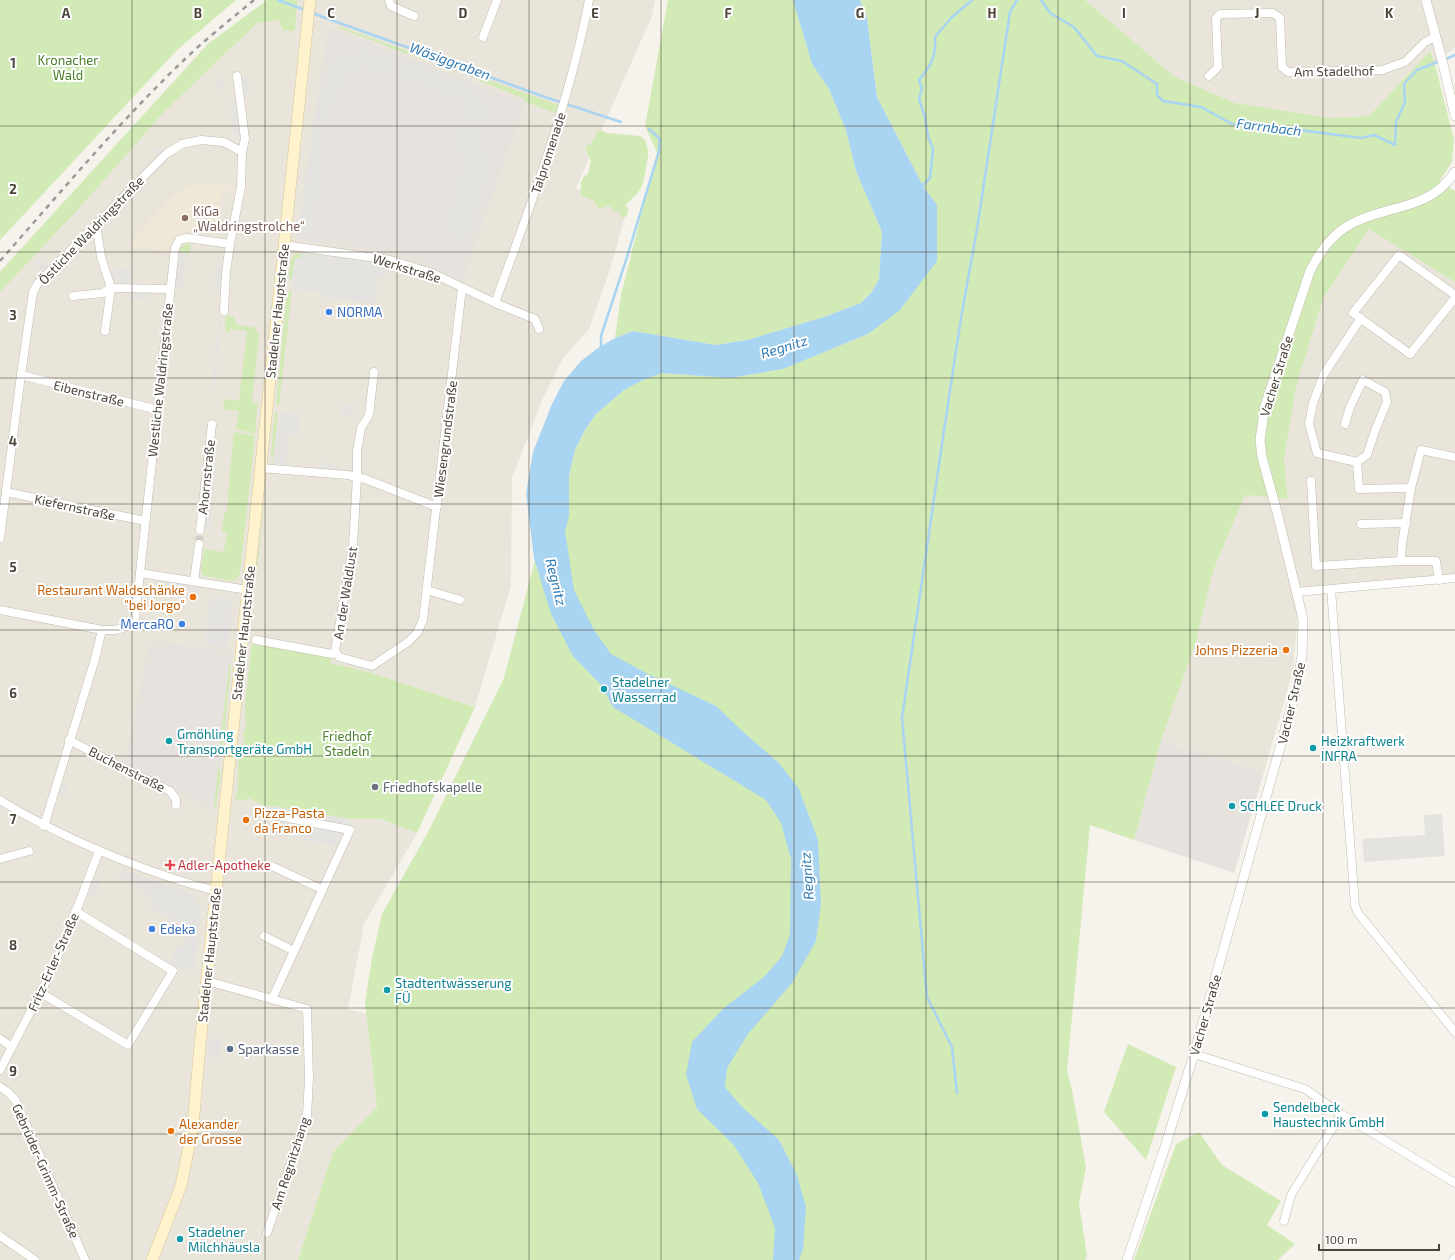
<svg xmlns="http://www.w3.org/2000/svg" width="1455" height="1260" font-family="'Exo 2',sans-serif">
	<rect width="100%" height="100%" fill="#f6f3ec"/>
	<g fill="#eae5da">
		<polygon points="267,0 655,0 652,16 576,188 626,212 610,270 589,329 562,360 543,398 512,478 511,585 475,707 372,673 264,805 350,819 381,819 417,833 364,924 348,1009 366,1014 377,1107 333,1152 298,1260 0,1260 0,272 208,44"/>
		<polygon points="1085,0 1455,0 1455,47 1435,64 1430,51 1369,116 1331,118 1235,103 1175,77"/>
		<polygon points="1369,228 1455,282 1455,578 1297,592 1297,623 1293,671 1264,772 1161,741 1196,641 1213,571 1245,495 1288,499 1284,459 1296,387 1323,299"/>
	</g>
	<g fill="#e6e2dd">
		<polygon points="328,27 525,103 462,282 423,263 365,248 311,242 303,241 297,237"/>
		<polygon points="154,641 232,651 215,810 124,767 149,646"/>
		<polygon points="1161,741 1264,772 1234,873 1134,840"/>
	</g>
	<polygon fill="#efe8d6" points="200,182 230,186 229,191 223,190 218,220 224,221 221,234 185,232 174,236 168,251 130,247 140,230 174,195 184,187"/>
	<g fill="#d2eab5">
		<polygon points="0,0 236,0 177,50 0,240"/>
		<polygon points="267,0 297,0 295,31 283,30 278,20 257,23 163,113 82,205 0,292 0,272 208,44"/>
		<polygon points="668,0 793,0 812,64 829,89 846,130 856,171 882,232 879,279 872,292 861,303 824,317 747,340 716,345 633,331 615,338 621,295 657,152 645,126"/>
		<polygon points="860,0 1085,0 1175,77 1235,103 1331,118 1369,116 1430,51 1435,64 1454,140 1452,162 1439,182 1455,191 1455,282 1369,229 1323,299 1296,387 1284,459 1288,499 1245,495 1213,571 1196,641 1161,741 1134,840 1090,825 1067,1070 1072,1090 1086,1167 1079,1204 1087,1255 1085,1260 298,1260 333,1152 377,1107 365,1003 372,958 382,914 428,832 504,678 542,533 569,516 569,476 575,450 585,430 596,414 624,390 643,380 662,373 730,378 783,369 868,334 937,205 923,186 877,97 867,18"/>
		<polygon points="338,26 558,105 555,113 526,102 525,99 482,82 479,79 462,72 427,59 408,54 339,28"/>
		<path d="M599 129 607 133 640 136 645 140 648 150V157L643 184 637 194 625 205 628 208 627 216 621 218 619 211H614L611 207 608 206 598 209 593 200 581 196C581 188 579 178 588 174L591 161 585 148 591 143Z"/>
		<polygon points="185,244 191,244 190,253 179,252 181,248"/>
		<path d="M301 253V258H295L292 279 289 278C290 268 288 254 301 253Z"/>
		<polygon points="292,290 279,406 276,405 287,293"/>
		<polygon points="226,315 234,317 236,325 254,327 259,335 252,401 255,404 258,401 255,434 236,429 239,411 223,409 224,399 239,401 247,331 230,329 229,333 225,330"/>
		<polygon points="278,412 273,462 271,454 275,413"/>
		<polygon points="234,432 255,436 240,573 238,578 232,581 205,576 202,574 201,571 204,549 223,552 225,546 227,532 222,532 224,512 227,512 230,471"/>
		<polygon points="267,482 267,483 257,573 256,572"/>
		<path d="M252 642 324 655 331 658 330 663 372 673 475 707 417 833 381 819H350L263 805 249 798 242 801 234 799C235 796 237 792 238 790 239 775 235 758 244 745L243 735 246 726 245 703Z"/>
		<polygon points="229,665 231,665 222,757 219,755"/>
		<polygon points="218,769 221,771 216,808 214,806"/>
		<polygon points="1128,1044 1176,1067 1146,1160 1104,1112"/>
		<polygon points="1199,1132 1222,1165 1281,1201 1267,1225 1295,1244 1278,1260 1134,1260 1176,1144"/>
	</g>
	<g fill="#e5e3e0">
		<polygon points="359,49 371,49 419,62 475,88 490,108 481,147 493,163 468,243 453,237 440,246 464,153 451,150 463,101 425,92 427,85 360,69 346,81 328,120 314,237 298,234 314,123 325,72 332,63 344,52"/>
		<polygon points="218,75 224,75 222,94 216,93"/>
		<polygon points="248,75 250,96 244,96 242,76"/>
		<polygon points="230,101 237,103 240,136 233,134"/>
		<polygon points="159,146 164,151 158,157 152,152"/>
		<polygon points="179,252 186,253 182,287 176,287"/>
		<polygon points="301,253 340,257 379,264 379,268 386,269 385,277 378,276 375,303 320,297 320,292 292,290 295,258 301,258"/>
		<polygon points="40,259 48,266 44,271 35,263"/>
		<polygon points="222,265 222,289 215,291 216,268"/>
		<polygon points="130,268 130,283 117,282 112,276 112,270"/>
		<polygon points="132,292 150,292 146,299 128,299"/>
		<polygon points="219,316 222,316 218,354 215,354"/>
		<polygon points="214,363 217,363 215,387 212,387"/>
		<polygon points="341,405 353,406 352,415 340,414"/>
		<polygon points="280,412 301,415 298,435 277,432"/>
		<polygon points="276,433 288,434 285,466 280,465 273,462"/>
		<polygon points="212,444 217,444 210,529 204,529"/>
		<polygon points="321,463 333,464 333,470 321,469"/>
		<polygon points="168,581 201,587 198,592 167,586"/>
		<polygon points="210,597 232,599 228,648 205,645"/>
		<polygon points="63,783 70,787 64,797 59,794"/>
		<polygon points="273,806 350,819 337,846 270,834"/>
		<polygon points="1442,814 1445,856 1364,862 1362,839 1425,835 1424,815"/>
		<polygon points="123,870 195,895 195,901 201,903 195,969 188,968 188,974 169,962 179,945 182,947 186,941 186,925 180,921 178,923 148,905 152,897 118,876"/>
		<polygon points="97,876 103,879 94,897 89,894"/>
		<polygon points="213,1038 222,1039 221,1053 220,1053 219,1058 210,1056 211,1051 207,1050 208,1043 212,1043"/>
	</g>
	<polygon fill="#a9d4f2" points="793,0 860,0 867,18 877,97 923,186 937,205 937,261 899,311 868,334 783,369 730,378 662,373 643,380 624,390 596,414 585,430 575,450 569,476 569,516 565,531 574,590 594,630 611,654 648,674 716,706 742,731 779,763 799,789 818,840 821,903 816,941 792,983 748,1034 727,1068 725,1087 741,1106 779,1140 797,1175 806,1207 803,1249 799,1260 773,1260 775,1228 758,1183 733,1144 697,1109 686,1075 692,1042 724,1008 765,976 782,956 790,934 791,859 781,823 766,800 613,707 601,685 573,656 551,614 534,558 526,494 533,452 552,404 564,381 581,361 598,348 615,338 633,331 716,345 747,340 824,317 861,303 872,292 879,279 882,232 856,171 846,130 829,89 812,64"/>
	<g fill="none" stroke-linecap="round" stroke-linejoin="round">
		<g stroke="#a9d4f2" stroke-width="2.5">
			<polyline points="278,0 305,10"/>
			<polyline points="1041,0 1050,13 1074,27 1097,56 1122,61 1157,84 1157,95 1163,101 1201,107 1232,124 1275,127 1362,138 1374,135 1395,145 1396,122 1405,102 1404,84 1417,70 1440,61"/>
			<polyline points="312,13 545,97 621,122"/>
			<polyline points="1444,60 1455,55"/>
			<path d="M921 187 930 178 933 149 928 136 925 117 919 99 922 88 919 80C932 64 936 57 935 37L951 18 972 0"/>
			<polyline points="601,349 601,336 627,257 659,151 660,139 649,129"/>
			<polyline points="957,1093 952,1047 927,997 902,718 943,437 961,318 977,229 1010,12 1017,0"/>
		</g>
		<polyline stroke="#d4d0c8" stroke-width="8" stroke-dasharray="8 4" stroke-linecap="butt" points="199,544 200,530"/>
		<g stroke="#c2bbae" stroke-width="9">
			<g id="minor">
				<polyline points="389,0 391,6 414,16"/>
				<polyline points="483,37 497,0"/>
				<polyline points="1209,76 1218,67 1216,19 1220,14 1273,13 1280,18 1282,67 1288,72 1382,70 1405,62 1425,42 1435,37"/>
				<polyline points="96,223 101,257 111,288 105,331"/>
				<polyline points="284,245 390,260 432,273 495,303 535,319 539,329"/>
				<polyline points="1455,295 1399,255 1353,313 1410,354 1455,298"/>
				<polyline points="73,296 103,293 111,288 169,289"/>
				<path d="M495 303C531 204 569 104 589 0"/>
				<polyline points="224,311 226,272 230,244 241,187 242,152 245,139 237,76"/>
				<polyline points="1361,318 1324,374 1313,403 1309,424 1317,453 1357,462 1359,489 1411,488 1421,450 1455,457"/>
				<polyline points="21,375 158,410"/>
				<polyline points="1345,424 1350,407 1363,380 1385,392 1387,402 1376,428 1367,455 1357,462"/>
				<polyline points="260,468 348,475 365,479 437,507"/>
				<polyline points="1311,481 1316,566 1401,561 1436,561 1439,580"/>
				<polyline points="6,492 145,521"/>
				<polyline points="1361,524 1406,523"/>
				<polyline points="200,530 212,424"/>
				<polyline points="0,538 21,375 33,292 38,283 166,154 182,144 201,140 224,142 242,152"/>
				<polyline points="1401,561 1402,544 1411,488"/>
				<polyline points="140,573 175,248 179,240 187,238 230,244"/>
				<polyline points="194,581 199,544"/>
				<polyline points="1331,589 1355,906 1358,913 1455,1032"/>
				<polyline points="427,590 460,600"/>
				<polyline points="1297,592 1455,578"/>
				<polyline points="0,610 102,630 115,630 127,627 135,619 140,573 248,590"/>
				<polyline points="256,640 332,654 335,651"/>
				<polyline points="335,651 339,657 372,666 408,642 417,633 423,620 462,288"/>
				<polyline points="335,651 353,546 357,477 357,451 361,428 369,415 374,372"/>
				<polyline points="69,740 125,769 170,791 176,799 176,805"/>
				<path d="M0 800C23 815 48 827 73 839 119 860 166 878 216 891"/>
				<polyline points="44,826 95,659 102,630"/>
				<polyline points="0,859 29,851"/>
				<polyline points="274,867 323,890"/>
				<polyline points="264,936 294,951"/>
				<polyline points="207,981 307,1009 309,1078 307,1115 267,1233"/>
				<polyline points="41,993 128,1045 173,971 75,911"/>
				<polyline points="272,999 350,830 273,815"/>
				<polyline points="0,1039 12,1047"/>
				<polyline points="1194,1054 1305,1089 1341,1114 1455,1183"/>
				<polyline points="0,1070 48,978 67,935 99,851"/>
				<polyline points="0,1087 9,1093 16,1101 85,1260"/>
				<polyline points="1284,1221 1291,1195 1341,1114"/>
				<polyline points="0,1236 35,1260"/>
				<polyline points="1453,1260 1455,1258"/>
			</g>
		</g>
		<g stroke="#c2bbae" stroke-width="10">
			<g id="tertiary">
				<polyline points="1426,0 1443,64 1455,116"/>
				<path d="M1127 1260 1164 1150 1194 1054 1297 687 1302 655 1303 619 1278 516 1262 457 1260 440 1265 406 1310 271C1319 254 1329 238 1346 227 1382 204 1428 213 1455 172"/>
			</g>
		</g>
		<g stroke="#d6c79b" stroke-width="12">
			<polyline id="secondary" points="152,1260 181,1186 193,1126 200,1045 216,891 310,0"/>
		</g>
		<use href="#minor" stroke="#fff" stroke-width="8"/>
		<use href="#tertiary" stroke="#fff" stroke-width="9"/>
		<use href="#secondary" stroke="#fff3cd" stroke-width="11"/>
		<path stroke="#9a9a9a" stroke-width="2.5" stroke-dasharray="5 5" stroke-linecap="butt" d="M0 261C60 193 119 122 185 59 207 38 231 19 254 0"/>
	</g>
	<path fill="none" stroke="#4b4439" stroke-width="1" stroke-opacity="0.55" d="M132 0V1260M265 0V1260M397 0V1260M529 0V1260M661 0V1260M794 0V1260M926 0V1260M1058 0V1260M1190 0V1260M1323 0V1260M0 126H1455M0 252H1455M0 378H1455M0 504H1455M0 630H1455M0 756H1455M0 882H1455M0 1008H1455M0 1134H1455"/>
	<circle fill="#8d6e63" stroke="#fff" stroke-width="1.5" cx="185" cy="218" r="4"/>
	<g fill="#3f7fe0" stroke="#fff" stroke-width="1.5">
		<circle cx="329" cy="312" r="4"/>
		<circle cx="182" cy="624" r="4"/>
		<circle cx="152" cy="929" r="4"/>
	</g>
	<g fill="#e8710a" stroke="#fff" stroke-width="1.5">
		<circle cx="193" cy="597" r="4"/>
		<circle cx="1286" cy="650" r="4"/>
		<circle cx="246" cy="820" r="4"/>
		<circle cx="171" cy="1131" r="4"/>
	</g>
	<g fill="#0f9aa8" stroke="#fff" stroke-width="1.5">
		<circle cx="604" cy="689" r="4"/>
		<circle cx="169" cy="741" r="4"/>
		<circle cx="1313" cy="748" r="4"/>
		<circle cx="1232" cy="806" r="4"/>
		<circle cx="387" cy="990" r="4"/>
		<circle cx="1265" cy="1114" r="4"/>
		<circle cx="180" cy="1239" r="4"/>
	</g>
	<circle fill="#6b7280" stroke="#fff" stroke-width="1.5" cx="375" cy="787" r="4"/>
	<path fill="#e0444e" stroke="#fff" stroke-width="1.5" d="M168 859h4v4h4v4h-4v4h-4v-4h-4v-4h4z"/>
	<circle fill="#5c6f8a" stroke="#fff" stroke-width="1.5" cx="230" cy="1049" r="4"/>
	<g text-anchor="middle" stroke-width="4" stroke-linejoin="round" paint-order="stroke">
		<g font-size="13" fill="#4a7f2a" stroke="#fff">
			<text x="68" y="65">Kronacher<tspan x="68" dy="15">Wald</tspan></text>
			<text x="347" y="741">Friedhof<tspan x="347" dy="15">Stadeln</tspan></text>
		</g>
		<g font-size="13" fill="#4b4439" stroke="#fff">
			<text transform="translate(1334 71) rotate(-1)" y="5">Am Stadelhof</text>
			<text transform="translate(548 153) rotate(-72)" y="5">Talpromenade</text>
			<text transform="translate(91 230) rotate(-46)" y="5">Östliche Waldringstraße</text>
			<text transform="translate(407 268) rotate(17)" y="5">Werkstraße</text>
			<text transform="translate(277 311) rotate(-84)" y="5">Stadelner Hauptstraße</text>
			<text transform="translate(1276 376) rotate(-73)" y="5">Vacher Straße</text>
			<text transform="translate(160 380) rotate(-84)" y="5">Westliche Waldringstraße</text>
			<text transform="translate(89 393) rotate(14)" y="5">Eibenstraße</text>
			<text transform="translate(445 439) rotate(-83)" y="5">Wiesengrundstraße</text>
			<text transform="translate(206 477) rotate(-84)" y="5">Ahornstraße</text>
			<text transform="translate(75 507) rotate(12)" y="5">Kiefernstraße</text>
			<text transform="translate(345 593) rotate(-81)" y="5">An der Waldlust</text>
			<text transform="translate(243 633) rotate(-84)" y="5">Stadelner Hauptstraße</text>
			<text transform="translate(1291 703) rotate(-77)" y="5">Vacher Straße</text>
			<text transform="translate(127 769) rotate(27)" y="5">Buchenstraße</text>
			<text transform="translate(209 955) rotate(-84)" y="5">Stadelner Hauptstraße</text>
			<text transform="translate(53 962) rotate(-66)" y="5">Fritz-Erler-Straße</text>
			<text transform="translate(1205 1015) rotate(-74)" y="5">Vacher Straße</text>
			<text transform="translate(290 1163) rotate(-72)" y="5">Am Regnitzhang</text>
			<text transform="translate(46 1171) rotate(66)" y="5">Gebrüder-Grimm-Straße</text>
		</g>
		<g font-size="13" fill="#785e54" stroke="#fff" text-anchor="start">
			<text x="193" y="216">KiGa<tspan x="193" dy="15">„Waldringstrolche“</tspan></text>
		</g>
		<g font-size="13" fill="#366cbe" stroke="#fff" text-anchor="start">
			<text x="337" y="317">NORMA</text>
			<text x="174" y="629" text-anchor="end">MercaRO</text>
			<text x="160" y="934">Edeka</text>
		</g>
		<g font-size="13" fill="#c56008" stroke="#fff" text-anchor="end">
			<text x="185" y="595">Restaurant Waldschänke<tspan x="185" dy="15">"bei Jorgo"</tspan></text>
			<text x="1278" y="655">Johns Pizzeria</text>
			<text x="254" y="818" text-anchor="start">Pizza-Pasta<tspan x="254" dy="15">da Franco</tspan></text>
			<text x="179" y="1129" text-anchor="start">Alexander<tspan x="179" dy="15">der Grosse</tspan></text>
		</g>
		<g font-size="13" fill="#0d838f" stroke="#fff" text-anchor="start">
			<text x="612" y="687">Stadelner<tspan x="612" dy="15">Wasserrad</tspan></text>
			<text x="177" y="739">Gmöhling<tspan x="177" dy="15">Transportgeräte GmbH</tspan></text>
			<text x="1321" y="746">Heizkraftwerk<tspan x="1321" dy="15">INFRA</tspan></text>
			<text x="1240" y="811">SCHLEE Druck</text>
			<text x="395" y="988">Stadtentwässerung<tspan x="395" dy="15">FÜ</tspan></text>
			<text x="1273" y="1112">Sendelbeck<tspan x="1273" dy="15">Haustechnik GmbH</tspan></text>
			<text x="188" y="1237">Stadelner<tspan x="188" dy="15">Milchhäusla</tspan></text>
		</g>
		<g font-size="13" fill="#5b616d" stroke="#fff" text-anchor="start">
			<text x="383" y="792">Friedhofskapelle</text>
		</g>
		<g font-size="13" fill="#be3a42" stroke="#fff" text-anchor="start">
			<text x="178" y="870">Adler-Apotheke</text>
		</g>
		<g font-size="13" fill="#4e5e75" stroke="#fff" text-anchor="start">
			<text x="238" y="1054">Sparkasse</text>
		</g>
		<g font-size="14" font-style="italic" fill="#2e7ab2" stroke="#fff">
			<text transform="translate(450 61) rotate(20)" y="5">Wäsiggraben</text>
			<text transform="translate(1269 127) rotate(7)" y="5">Farrnbach</text>
			<text transform="translate(784 347) rotate(-17)" y="5">Regnitz</text>
			<text transform="translate(556 582) rotate(76)" y="5">Regnitz</text>
			<text transform="translate(807 876) rotate(-94)" y="5">Regnitz</text>
		</g>
	</g>
	<g font-size="13" text-anchor="middle" font-weight="bold" fill="#4b4439" stroke="#fff" stroke-width="4" stroke-linejoin="round" paint-order="stroke">
		<text x="66" y="18">A</text>
		<text x="198" y="18">B</text>
		<text x="331" y="18">C</text>
		<text x="463" y="18">D</text>
		<text x="595" y="18">E</text>
		<text x="728" y="18">F</text>
		<text x="860" y="18">G</text>
		<text x="992" y="18">H</text>
		<text x="1124" y="18">I</text>
		<text x="1257" y="18">J</text>
		<text x="1389" y="18">K</text>
		<text x="13" y="68">1</text>
		<text x="13" y="194">2</text>
		<text x="13" y="320">3</text>
		<text x="13" y="446">4</text>
		<text x="13" y="572">5</text>
		<text x="13" y="698">6</text>
		<text x="13" y="824">7</text>
		<text x="13" y="950">8</text>
		<text x="13" y="1076">9</text>
	</g>
	<path d="M1319 1244v6h120v-6" fill="none" stroke="#4b4439" stroke-width="2"/>
	<text x="1325" y="1244" font-size="12" fill="#4b4439" stroke="#ffffff" stroke-width="3" paint-order="stroke">100 m</text>
</svg>
